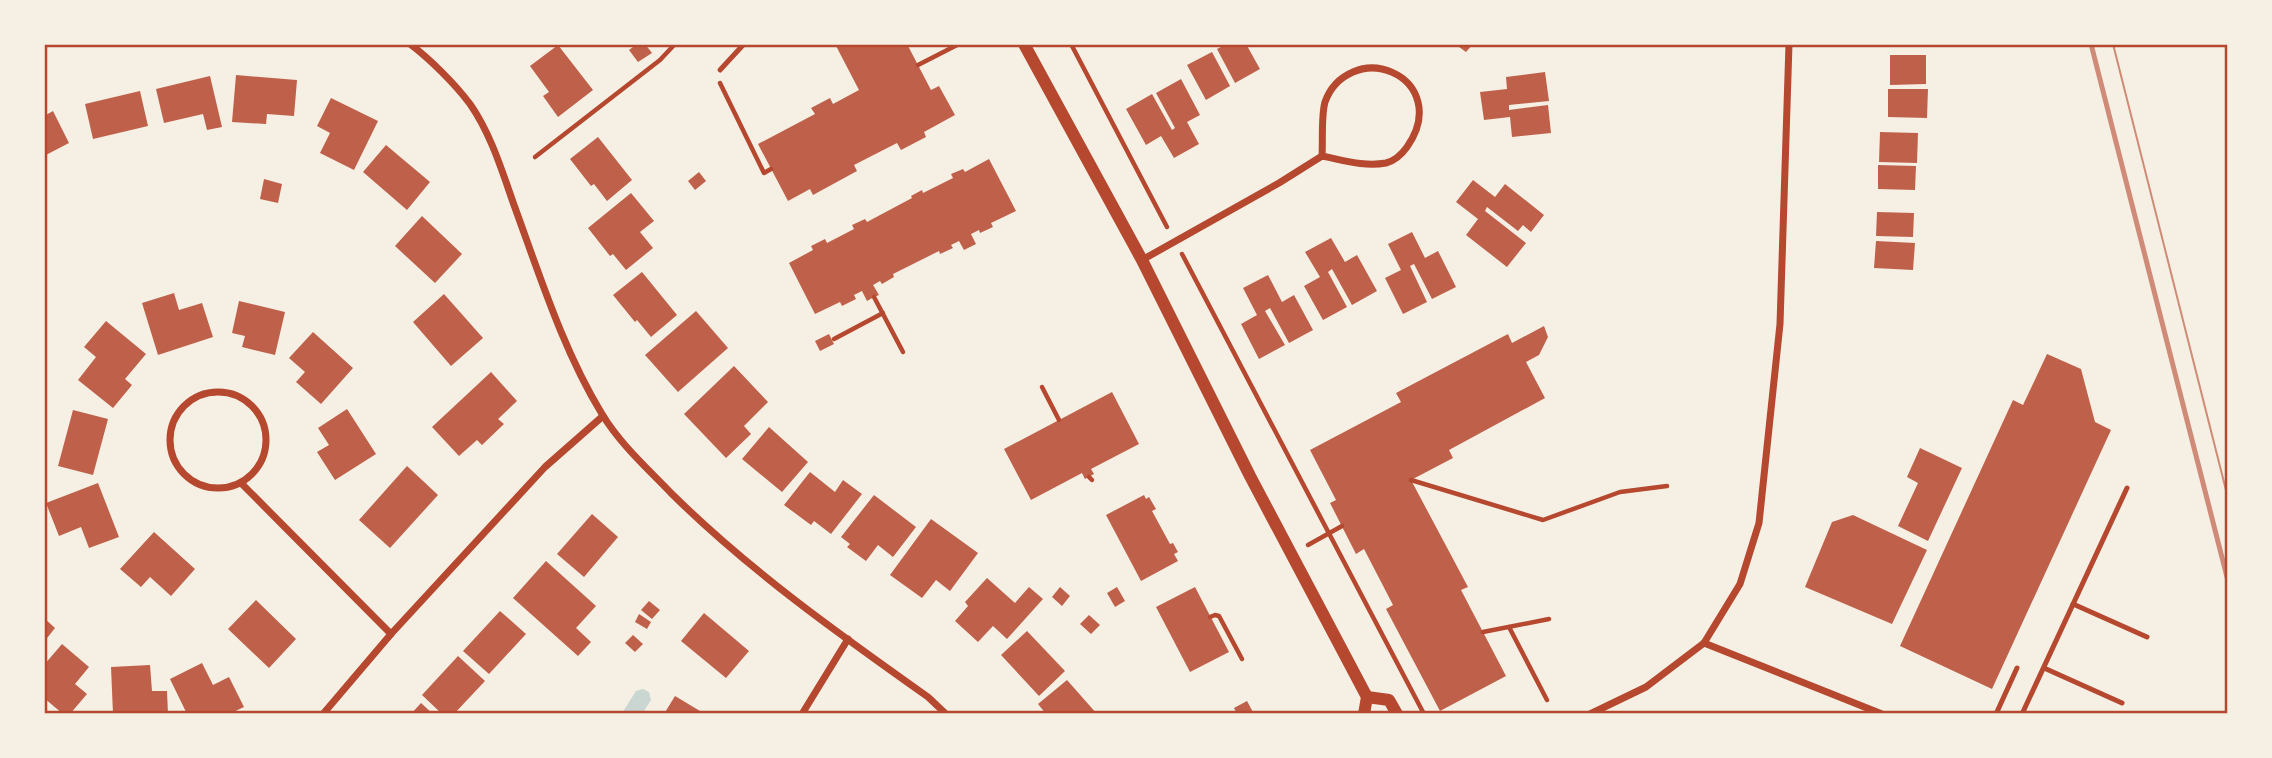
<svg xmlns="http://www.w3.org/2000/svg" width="2272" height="758" font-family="Jost,sans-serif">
	<rect width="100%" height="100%" fill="#f6efe4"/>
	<polygon fill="#c9d6d2" points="643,689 649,692 651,700 642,714 624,714 624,710 636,691"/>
	<g fill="#bf614a">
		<polygon points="637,44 645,44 652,53 638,62 629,50"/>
		<polygon points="835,44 907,44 931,90 939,86 955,115 924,132 926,137 901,150 897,143 854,165 857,171 813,195 810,189 788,201 758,144 815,114 811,108 830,98 833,104 859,90"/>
		<polygon points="1227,44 1246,44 1260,69 1235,83 1217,49"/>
		<polygon points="1455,44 1473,44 1466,52"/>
		<polygon points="558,45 593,90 558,117 543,96 549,92 530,66"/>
		<polygon points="1212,52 1230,86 1206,100 1187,65"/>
		<polygon points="1890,55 1926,55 1926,84 1890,85"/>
		<polygon points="1545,72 1549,101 1509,105 1509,110 1548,105 1551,133 1512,137 1510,117 1484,120 1480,92 1507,89 1506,77"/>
		<polygon points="236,75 297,80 294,116 267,114 266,124 232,122"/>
		<polygon points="210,76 222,127 207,130 203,114 164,123 156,89"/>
		<polygon points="1181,79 1200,115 1187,122 1199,144 1174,158 1161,136 1146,145 1126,109 1152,94 1172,130 1175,128 1156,93"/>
		<polygon points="1888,89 1928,89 1927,118 1888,117"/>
		<polygon points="140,91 148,126 93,139 85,104"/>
		<polygon points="331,98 378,121 354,170 320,153 330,133 317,126"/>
		<polygon points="53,111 69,143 44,156 44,116"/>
		<polygon points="1880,132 1918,133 1917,163 1879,162"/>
		<polygon points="598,137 632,180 607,201 594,184 591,186 570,159"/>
		<polygon points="386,145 430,182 407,210 363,172"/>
		<polygon points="989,159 1016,211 991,223 993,227 980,233 979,230 971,234 976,244 964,250 959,241 951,245 953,248 940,254 939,251 893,274 894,277 882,284 880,281 873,285 879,295 874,297 867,301 862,291 854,295 856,299 842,306 840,302 815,314 789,263 813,250 811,246 825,239 827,243 854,229 852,225 865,219 867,222 912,198 911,196 922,190 923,193 953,178 951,174 963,169 965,172"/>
		<polygon points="1878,165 1916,166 1915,190 1878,189"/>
		<polygon points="699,172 706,181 695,190 688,181"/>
		<polygon points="264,179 282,184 278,203 260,199"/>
		<polygon points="1473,180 1495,197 1505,184 1544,215 1531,232 1523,225 1518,231 1487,207 1485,211 1526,243 1507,267 1466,235 1478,219 1456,202"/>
		<polygon points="631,193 654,221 640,232 653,248 626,270 613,254 610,256 588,228"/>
		<polygon points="1877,212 1914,213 1913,237 1876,236"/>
		<polygon points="422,216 462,254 435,283 395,246"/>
		<polygon points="1412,232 1425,258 1438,251 1456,287 1432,299 1414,264 1410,266 1427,302 1403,314 1385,278 1401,270 1388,244"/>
		<polygon points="1331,238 1345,262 1357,255 1377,291 1352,305 1332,269 1328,272 1347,307 1323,320 1304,286 1320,277 1305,252"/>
		<polygon points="1876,241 1915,243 1913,270 1874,268"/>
		<polygon points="642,272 677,315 651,337 637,320 635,322 613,295"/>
		<polygon points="1268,275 1282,302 1294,295 1313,330 1289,343 1270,308 1265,311 1285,345 1259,359 1241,324 1257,315 1243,288"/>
		<polygon points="174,293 179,310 202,303 213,337 158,355 142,303"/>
		<polygon points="444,294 483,338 451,366 413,322"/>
		<polygon points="239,301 285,312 275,355 242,347 245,336 232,333"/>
		<polygon points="696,311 728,348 678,392 645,355"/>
		<polygon points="106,321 146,354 125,379 132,385 113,408 78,380 96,357 84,347"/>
		<polygon points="1544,326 1548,337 1539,355 1526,362 1545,398 1449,450 1453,458 1411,480 1468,587 1461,590 1506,676 1440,711 1386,609 1393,605 1364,549 1356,554 1330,503 1336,500 1310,450 1401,402 1396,393 1508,334 1512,343"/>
		<polygon points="313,332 353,368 321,404 296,382 305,372 289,358"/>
		<polygon points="829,334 834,344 820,351 815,341"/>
		<polygon points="2047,354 2081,369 2095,422 2111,430 1992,689 1900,646 2013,400 2023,405"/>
		<polygon points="734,366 768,402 744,426 751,434 726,458 684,414"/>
		<polygon points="491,372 517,401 498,419 504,424 482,445 477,440 459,456 432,427"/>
		<polygon points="1112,392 1139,444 1091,469 1094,474 1085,479 1082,473 1031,500 1004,449"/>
		<polygon points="347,409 376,454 335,480 317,452 329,445 318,428"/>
		<polygon points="73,410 108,419 93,475 58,466"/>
		<polygon points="769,427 808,462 782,492 742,459"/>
		<polygon points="1920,448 1962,468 1928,541 1898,526 1918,483 1907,477"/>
		<polygon points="407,466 438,495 390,548 359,520"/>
		<polygon points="810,472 835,492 843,480 862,494 831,534 814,521 811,525 784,505"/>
		<polygon points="98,483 119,537 89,548 81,527 59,536 46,503"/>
		<polygon points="874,495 916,527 893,557 878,545 866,561 847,547 850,544 841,537"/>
		<polygon points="1144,495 1146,499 1149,497 1156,509 1152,511 1170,544 1173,543 1178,552 1174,554 1178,561 1141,581 1106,515"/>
		<polygon points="592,514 618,537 584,577 557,554"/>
		<polygon points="1853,515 1927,550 1892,624 1805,587 1832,522"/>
		<polygon points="931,519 978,553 950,591 936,580 922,598 890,575"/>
		<polygon points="154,532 195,569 171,596 150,577 141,587 120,569"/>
		<polygon points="546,561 596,606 576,628 591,642 578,656 513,598"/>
		<polygon points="987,578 1015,603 1029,587 1043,599 1007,639 993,626 978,642 955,621 968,606 965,602"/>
		<polygon points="1060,587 1070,596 1062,606 1052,597"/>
		<polygon points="1117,587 1125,601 1115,607 1107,593"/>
		<polygon points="1195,587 1229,652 1190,672 1156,607"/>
		<polygon points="256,600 296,639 269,668 228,629"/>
		<polygon points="649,601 660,610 652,619 641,610"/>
		<polygon points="500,611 526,634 489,674 463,651"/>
		<polygon points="704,613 749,651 726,678 681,641"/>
		<polygon points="639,614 651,622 647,629 635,622"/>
		<polygon points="1089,615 1100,625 1091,634 1080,624"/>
		<polygon points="44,618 55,628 44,642"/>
		<polygon points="1027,631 1065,671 1039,696 1001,655"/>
		<polygon points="633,635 643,644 635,652 625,643"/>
		<polygon points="62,644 89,667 75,684 87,694 70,714 63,714 44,698 44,665"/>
		<polygon points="458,656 485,681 454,714 442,714 422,695"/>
		<polygon points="202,663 213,685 229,677 244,707 229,714 187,714 170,679"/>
		<polygon points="150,665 152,691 167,691 168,714 113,714 111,667"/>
		<polygon points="1067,680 1097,714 1046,714 1038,704"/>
		<polygon points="675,696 705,714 664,714"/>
		<polygon points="1247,701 1254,714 1237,714 1234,708"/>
		<polygon points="421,703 433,714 411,714"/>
	</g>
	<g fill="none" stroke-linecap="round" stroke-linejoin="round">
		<g stroke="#b5482f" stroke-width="4.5">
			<polyline points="1071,44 1167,227"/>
			<polyline points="918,65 959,44"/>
			<polyline points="720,83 764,173 771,169"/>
			<polyline points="535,157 660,60 675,44"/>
			<polyline points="1182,254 1424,714"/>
			<polyline points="874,297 903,352"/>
			<polyline points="834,339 883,313"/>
			<polyline points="1042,387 1059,420"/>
			<polyline points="1089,477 1092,480"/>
			<polyline points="1411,480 1543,520 1620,492 1667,486"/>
			<polyline points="1308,545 1342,526"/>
			<polyline points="1210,617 1215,615 1219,616 1242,659"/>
			<polyline points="1509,627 1547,700"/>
			<polyline points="1483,632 1549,619"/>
		</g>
		<g stroke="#b5482f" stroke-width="5">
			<polyline points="720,70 744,44"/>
			<polyline points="2073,604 2147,637"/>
			<polyline points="2044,668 2122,703"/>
			<polyline points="1996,714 2017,668"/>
			<polyline points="2022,714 2127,488"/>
		</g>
		<g stroke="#b5482f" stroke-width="7">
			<path d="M410 44C430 59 455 84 470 104 491 134 502 171 514 205 540 276 563 350 602 414 620 444 648 469 672 494 750 571 839 634 928 697L946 714"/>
			<path d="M1142 260 1279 183 1322 156C1343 160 1364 167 1386 163 1394 161 1402 154 1407 147 1416 134 1422 118 1418 102 1411 74 1378 61 1353 72 1339 78 1330 88 1325 102 1321 116 1323 141 1322 156"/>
			<circle cx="218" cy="440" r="48"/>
			<polyline points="241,483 391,634"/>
			<polyline points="1704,643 1882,714"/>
			<polyline points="323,714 391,634 545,467 603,416"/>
			<polyline points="802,714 848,639"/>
			<polyline points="1590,714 1646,687 1704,643 1740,584 1759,523 1780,324 1789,44"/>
		</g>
		<g stroke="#b5482f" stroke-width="12">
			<polyline points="1024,44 1142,260 1250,476 1367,697 1364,714"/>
			<polyline points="1367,697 1389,700 1397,714"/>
		</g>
		<polyline stroke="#cf8b77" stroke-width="2" points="2113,44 2228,498"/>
		<polyline stroke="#cf8b77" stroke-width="5" points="2091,44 2228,581"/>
	</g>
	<rect width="2272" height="758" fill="none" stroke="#f6efe4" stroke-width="91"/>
	<rect x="46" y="46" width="2180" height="666" fill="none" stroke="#b5482f" stroke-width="2.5"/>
</svg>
